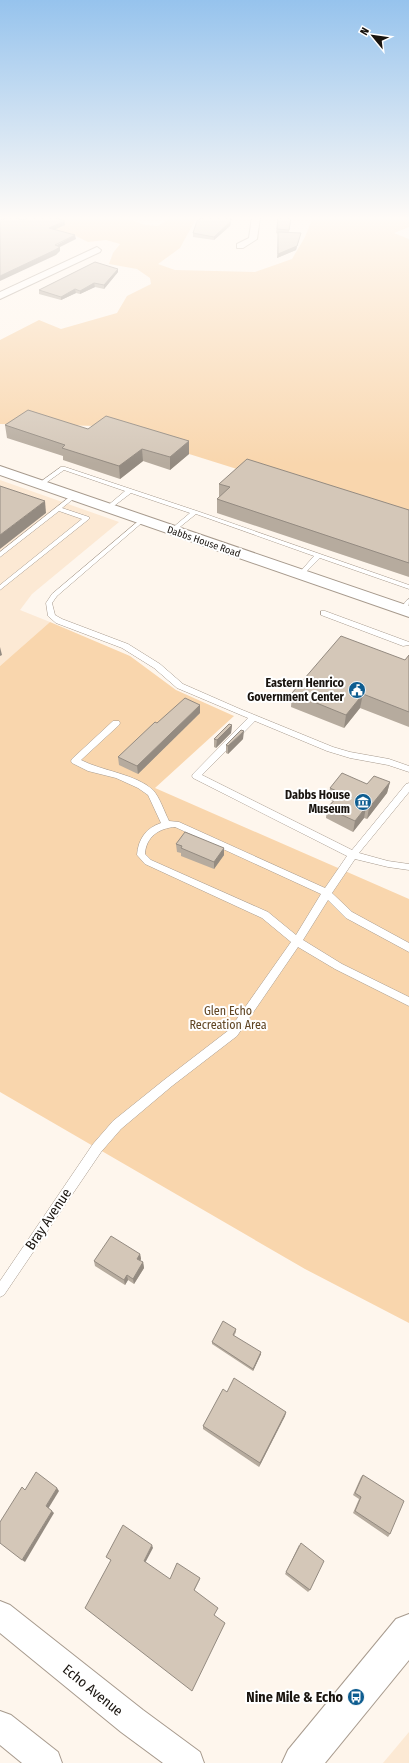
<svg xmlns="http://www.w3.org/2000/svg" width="409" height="1763" font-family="'Fira Sans Condensed',sans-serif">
	<rect width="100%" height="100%" fill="#fef6ed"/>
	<g fill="#fce9d4">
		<polygon points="0,480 119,522 32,594 20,610 50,622 0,666"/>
		<polygon points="409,1732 409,1763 383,1763"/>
	</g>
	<g fill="#f9d6ad">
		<polygon points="42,217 123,217 145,225 158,226 172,217 197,217 180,248 158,264 175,270 255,272 292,259 305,237 313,217 409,217 409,227 394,233 409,239 409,523 100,426 0,424 0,340 39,320 61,329 117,313 127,296 151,284 150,278 137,269 109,264 113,253 120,244 106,240 88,242 74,235 48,234"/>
		<polygon points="50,622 130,656 176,690 234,716 155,788 409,899 409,1323 305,1269 0,1092 0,666"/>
	</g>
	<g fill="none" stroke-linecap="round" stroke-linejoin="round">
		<g stroke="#a79a8d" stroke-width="1">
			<g id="service">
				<polygon points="61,467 65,467 197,511 409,585 409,589 320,558 303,575 299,575 299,573 314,556 196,514 175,531 171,531 171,529 190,513 131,493 110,509 106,509 106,507 125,491 64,470 43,485 39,485 39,483"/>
				<polygon points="72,495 77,496 62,508 89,517 89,519 0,590 0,585 82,519 59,511 0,557 0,552"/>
				<path d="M142 518 144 519V521L57 596 52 603 55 615 62 619 128 644 160 664 183 684 240 709 333 747 350 752 389 759 409 766V772L388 765 350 758 327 751 255 721 202 775 352 850 406 784 409 783V792L359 853 388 861 409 864V870L388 867 355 859 332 893 352 912 409 943V952L346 918 328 900 303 940 342 964 409 997V1006L335 969 298 947 237 1036 172 1086 121 1129 101 1152 4 1295 0 1297V1281L93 1144 113 1121 164 1080 229 1030 291 942 262 918 145 864 137 855C138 839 146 828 161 823L148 795 138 788 116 778 88 771 72 763 71 761 72 759 113 721H119L120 723 119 725 81 760C102 771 136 774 153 790 159 796 165 813 169 821L179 822 325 888 347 856 193 778 192 776 193 774 248 718 177 688 154 668 122 648 56 623 48 616 46 603 52 594ZM175 827 321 894 296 935 268 912 151 860 145 854C146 837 159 828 175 827Z"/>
				<path d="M409 599C409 604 409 607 405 612H401L399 610 407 600Z"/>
				<polygon points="321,611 325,611 409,642 409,645 403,646 321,615"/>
			</g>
		</g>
		<g stroke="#a79a8d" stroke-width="2">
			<g id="minor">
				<polygon points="252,217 260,217 257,239 243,248 237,248 237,244 249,238"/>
				<polygon points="97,247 101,250 100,252 0,299 0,292"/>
				<polygon points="0,1601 10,1605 143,1710 200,1752 204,1763 163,1763 121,1732 0,1633"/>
				<polygon points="0,1711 11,1715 58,1752 62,1763 22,1763 0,1745"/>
			</g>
		</g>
		<g stroke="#a79a8d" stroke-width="2">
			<polygon id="tertiary" points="0,466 409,606 409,617 0,475"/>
		</g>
		<g stroke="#a79a8d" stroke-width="2">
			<polygon id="primary" points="409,1614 409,1660 325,1763 282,1763 288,1750 396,1619"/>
		</g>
		<use href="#service" fill="#fff" fill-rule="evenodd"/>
		<use href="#minor" fill="#fff" fill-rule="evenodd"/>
		<use href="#tertiary" fill="#fff" fill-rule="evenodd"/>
		<use href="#primary" fill="#fff" fill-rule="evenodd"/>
	</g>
	<g fill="#b6ab9e">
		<polygon points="202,217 232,217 230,226 214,240 193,237 193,233"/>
		<polygon points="278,217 292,217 289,232 300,236 296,250 277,258 278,234 276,233"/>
		<polygon points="118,272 104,289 95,287 80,294 76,293 61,300 39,294 39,290"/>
		<polygon points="5,425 88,429 189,441 189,454 170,470 143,461 120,479 63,460 63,456 7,438"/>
		<polygon points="219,484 409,510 409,577 217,513 217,499 220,497 219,497"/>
		<polygon points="409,655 409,727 360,708 344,728 291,707 292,693 405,660"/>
		<polygon points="200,713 138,774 119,765 118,757 157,723"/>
		<polygon points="232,725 231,733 216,748 214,747 214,739"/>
		<polygon points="243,739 228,754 226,753 226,745"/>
		<polygon points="390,782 387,793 367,819 364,818 353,832 326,818 327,808 333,801 328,799 330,788"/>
		<polygon points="176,844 224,848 224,855 214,869 181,856 181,853 177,852"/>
		<polygon points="140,1254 141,1259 140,1261 143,1262 144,1268 134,1284 128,1280 125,1285 95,1266 94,1261"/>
		<polygon points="236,1329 236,1332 234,1336 261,1354 253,1371 212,1344 212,1342"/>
		<polygon points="227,1392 286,1412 285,1416 259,1467 203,1429 203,1426"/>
		<polygon points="363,1475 390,1534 388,1537 353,1513 359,1499 353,1495 361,1477"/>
		<polygon points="299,1545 310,1590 308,1592 285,1574"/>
	</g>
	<g fill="#948b81">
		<polygon points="231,217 232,217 230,226 214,240 214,237"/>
		<polygon points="65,221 65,225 49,232 49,228"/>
		<polygon points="301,233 300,236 296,250 277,258 278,254"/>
		<polygon points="75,235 76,239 60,247 60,251 56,255 0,281 0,276"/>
		<polygon points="118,269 118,272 104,289 104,285"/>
		<polygon points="94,283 95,287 80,294 80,291"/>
		<polygon points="75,289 76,293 61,300 61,297"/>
		<polygon points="189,441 189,454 170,470 170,457"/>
		<polygon points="142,449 143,461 120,479 119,466"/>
		<polygon points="45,501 46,513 0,549 0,535"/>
		<polygon points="0,647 2,655 0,656"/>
		<polygon points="363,694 360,708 344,728 346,715"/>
		<polygon points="200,705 200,713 138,774 137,766"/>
		<polygon points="232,725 231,733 216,748 217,740"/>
		<polygon points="244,731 243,739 228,754 228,746"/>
		<polygon points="390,782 387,793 367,819 369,808"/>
		<polygon points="366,807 364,818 353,832 355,821"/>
		<polygon points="224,848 224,855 214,869 214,862"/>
		<polygon points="140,1254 141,1259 138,1264 137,1259"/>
		<polygon points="143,1262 144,1268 134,1284 133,1279"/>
		<polygon points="127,1275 128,1280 125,1285 124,1280"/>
		<polygon points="261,1352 261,1354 253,1371 253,1369"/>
		<polygon points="286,1412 285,1416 259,1467 260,1463"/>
		<polygon points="57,1488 59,1491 48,1509 46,1506"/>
		<polygon points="52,1511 54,1513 25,1562 22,1560"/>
		<polygon points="152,1545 153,1548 145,1563 144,1561"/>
		<polygon points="200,1578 200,1579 194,1591 194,1590"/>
	</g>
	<g fill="#d4c7b8" stroke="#948b81">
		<polygon points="9,217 13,217 23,220 29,217 52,217 65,221 49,228 75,235 55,245 60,247 55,250 0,276 0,220"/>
		<polygon points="202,217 231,217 230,222 214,237 193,233 197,221"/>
		<polygon points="278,217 291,217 289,230 277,229"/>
		<polygon points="278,232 301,233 297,246 278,254"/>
		<polygon points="95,262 118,269 104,285 94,283 80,291 75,289 61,297 39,290"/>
		<polygon points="28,410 88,429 106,416 189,441 170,457 142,449 119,466 62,448 65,445 5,425"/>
		<polygon points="247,459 409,510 409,563 217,499 230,487 219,484"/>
		<polygon points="0,486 45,501 0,535"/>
		<polygon points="341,636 405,660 409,655 409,712 363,694 346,715 292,693"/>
		<polygon points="185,698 200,705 137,766 118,757 155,722 157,723"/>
		<polygon points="229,724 232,725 217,740 214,739"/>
		<polygon points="241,730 244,731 228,746 226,745"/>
		<polygon points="342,773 367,784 374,776 390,782 369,808 366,807 355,821 327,808 341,793 330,788"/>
		<polygon points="185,832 224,848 214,862 181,848 182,846 176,844"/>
		<polygon points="111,1236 140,1254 137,1259 143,1262 133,1279 127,1275 124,1280 94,1261"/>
		<polygon points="223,1321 236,1329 233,1335 261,1352 253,1369 212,1342"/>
		<polygon points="234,1378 286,1412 260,1463 203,1426 223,1389 227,1392"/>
		<polygon points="36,1472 57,1488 46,1506 52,1511 22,1560 0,1543 0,1522 22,1487 25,1490"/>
		<polygon points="363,1475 404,1501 390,1534 355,1511 361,1497 355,1493"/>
		<polygon points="123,1525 152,1545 144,1561 170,1579 177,1563 200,1578 194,1590 218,1608 214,1615 225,1623 192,1691 85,1608 111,1560 106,1557"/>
		<polygon points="301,1543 324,1561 310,1590 286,1572"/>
	</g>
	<linearGradient id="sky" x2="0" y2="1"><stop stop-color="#96c3ed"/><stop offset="0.47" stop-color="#fffbf7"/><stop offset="1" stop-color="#fffbf7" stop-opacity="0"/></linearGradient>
	<rect width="409" height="464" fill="url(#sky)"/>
	<defs>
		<g id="civic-disc" transform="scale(0.9)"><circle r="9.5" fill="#0e5d90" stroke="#fff"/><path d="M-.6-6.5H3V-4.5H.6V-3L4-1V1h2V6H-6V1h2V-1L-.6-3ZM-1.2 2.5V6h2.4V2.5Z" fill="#fff"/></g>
		<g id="museum-disc" transform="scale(0.9)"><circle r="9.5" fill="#0e5d90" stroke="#fff"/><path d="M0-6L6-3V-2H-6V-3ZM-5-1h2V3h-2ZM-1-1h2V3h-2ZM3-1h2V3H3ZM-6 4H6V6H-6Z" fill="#fff"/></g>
		<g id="bus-disc" transform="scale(0.9)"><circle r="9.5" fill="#0e5d90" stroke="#fff"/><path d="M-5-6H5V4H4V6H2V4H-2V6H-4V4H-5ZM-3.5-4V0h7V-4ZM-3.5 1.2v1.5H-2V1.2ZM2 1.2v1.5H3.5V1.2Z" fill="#fff"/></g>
	</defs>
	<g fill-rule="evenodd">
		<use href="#civic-disc" x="357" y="690"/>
		<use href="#museum-disc" x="363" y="802"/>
		<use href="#bus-disc" x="356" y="1697"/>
	</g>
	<g text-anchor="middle" stroke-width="4" stroke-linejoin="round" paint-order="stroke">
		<g font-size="10" fill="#19140f" stroke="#fff">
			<text transform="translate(204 541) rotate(19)" y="4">Dabbs House Road</text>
		</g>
		<g font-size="12" font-weight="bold" fill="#19140f" stroke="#fff" text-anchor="end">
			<text x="344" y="687">Eastern Henrico<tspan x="344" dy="14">Government Center</tspan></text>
			<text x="350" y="799">Dabbs House<tspan x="350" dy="14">Museum</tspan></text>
		</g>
		<g font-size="12" fill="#604523" stroke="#fff">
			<text x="228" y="1015">Glen Echo<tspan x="228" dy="14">Recreation Area</tspan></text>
		</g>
		<g font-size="14" fill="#19140f" stroke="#fff">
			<text transform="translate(48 1219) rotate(-56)" y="5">Bray Avenue</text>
			<text transform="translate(93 1690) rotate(39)" y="5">Echo Avenue</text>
		</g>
		<g font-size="14" font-weight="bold" fill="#19140f" stroke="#fff" text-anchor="end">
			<text x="343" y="1702">Nine Mile &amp; Echo</text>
		</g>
	</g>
	<g transform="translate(373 36) rotate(299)" stroke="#ffffff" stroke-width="3" paint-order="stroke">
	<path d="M0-3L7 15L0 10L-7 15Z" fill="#19140f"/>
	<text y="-6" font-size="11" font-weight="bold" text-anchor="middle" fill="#19140f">N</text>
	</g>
</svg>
